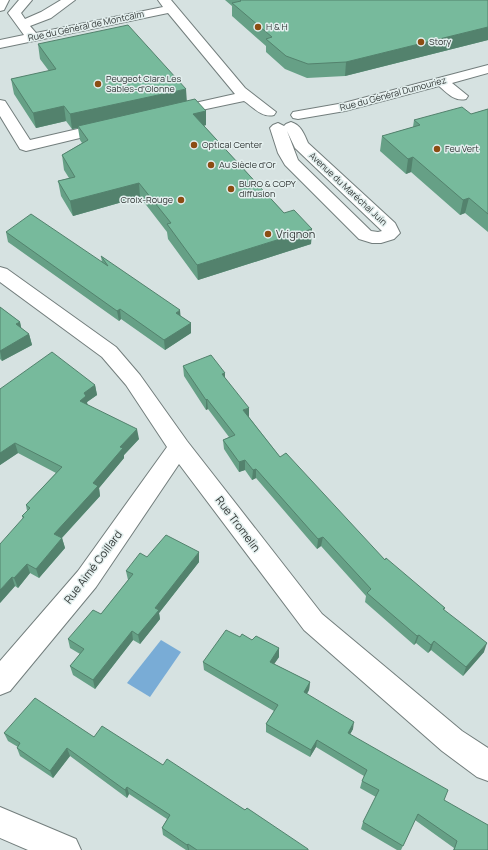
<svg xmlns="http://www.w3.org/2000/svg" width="488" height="850" font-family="Manrope,sans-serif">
	<rect width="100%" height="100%" fill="#d6e2e1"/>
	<polygon fill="#79acd6" points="161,640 181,652 150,697 127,683"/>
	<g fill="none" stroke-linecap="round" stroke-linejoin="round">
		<g stroke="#737e7d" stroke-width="2">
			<g id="minor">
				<polygon points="0,0 9,0 4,10 0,11"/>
				<path d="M19 0H32L21 13 25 19 41 12 61 0H75L51 18 30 26 36 33 163 7 158 0H171L245 88 276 112 274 115C262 118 253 107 244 101L173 116 168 115 166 112 168 109 235 94 168 13 0 48V40L24 35 8 13Z"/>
				<path d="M488 65V73L452 83 468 96 466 99C455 102 447 93 439 86L345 111 298 119 293 118 291 115 293 112 344 103Z"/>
				<polygon points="0,100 5,101 30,140 108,122 113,124 116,127 113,130 26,151 20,149 0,116"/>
				<path d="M291 122C301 125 304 134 308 143L395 223 400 233 394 239 381 243H372L359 239 285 165 278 153 270 128 273 125 278 123 284 126 286 124ZM287 131 295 148 382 231 378 232 371 231 298 160Z"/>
				<polygon points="0,267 7,269 116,347 140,375 187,441 322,614 462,731 488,748 488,781 477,777 442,751 304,630 179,464 96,587 10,691 0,695 0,661 78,571 167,447 126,385 102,357 0,282"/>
				<polygon points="0,807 76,839 81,850 28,850 0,838"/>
			</g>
		</g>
		<use href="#minor" fill="#fff" fill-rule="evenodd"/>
	</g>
	<g fill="#66a086">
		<polygon points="225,0 488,0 488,40 345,76 307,78 285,69 266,52 266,46 232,16 232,6"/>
		<polygon points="38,44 187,101 206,111 206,125 204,126 284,213 312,229 311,244 198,280 168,239 167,232 140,197 73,216 61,196 58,181 69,178 64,170 62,155 82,143 80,140 78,128 72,129 66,121 36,128 14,94 11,79 49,71 40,59"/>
		<polygon points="488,109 488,232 465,213 460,215 411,172 406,174 380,151 382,136 413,127 414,120 471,114"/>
		<polygon points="6,232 102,263 101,256 180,316 191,323 191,333 165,350 121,319 119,321 8,242"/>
		<polygon points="0,307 20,322 21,328 29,334 32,345 2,361 0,359"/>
		<polygon points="183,366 225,378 249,417 280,457 385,560 445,608 444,610 484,652 463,676 431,650 428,653 416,643 414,645 365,602 366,596 321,546 317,549 256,478 252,480 245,470 239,472 224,449 223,440 229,437 208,409 206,410 184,376"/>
		<polygon points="95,385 97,395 87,402 87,404 139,439 124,455 124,458 99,488 100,496 62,538 65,548 39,578 30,573 18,588 15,586 0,603 23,519 22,516 27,511 26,505 56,473 18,453 0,465 0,389"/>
		<polygon points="147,557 199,562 159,613 160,619 140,644 133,640 95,689 73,675 70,666 80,654 70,648 68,639 101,614 128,580 126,571"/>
		<polygon points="240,637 252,640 279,648 279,657 274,664 310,682 309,690 307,694 353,729 350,734 444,800 488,850 453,850 454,848 415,820 401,850 397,850 361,829 363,822 376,797 360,788 362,781 364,776 316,747 310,757 266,732 266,724 274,711 204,670 203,662"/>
		<polygon points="4,733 94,737 163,765 245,810 308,850 186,850 163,835 162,828 167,819 129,794 127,798 70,756 53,778 20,756 17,748 18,747 8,741"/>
	</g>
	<g fill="#53826d">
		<polygon points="488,27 488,40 345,76 346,62"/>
		<polygon points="186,89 187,103 78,126 78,128 72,129 70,114"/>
		<polygon points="64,106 66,121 36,128 33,113"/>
		<polygon points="206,111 206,125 194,128 193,114"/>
		<polygon points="413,157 411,172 406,174 408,159"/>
		<polygon points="139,183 140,197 73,216 70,201"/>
		<polygon points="469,198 465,213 460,215 463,200"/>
		<polygon points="312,229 311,244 198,280 197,265"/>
		<polygon points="120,309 121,319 119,321 117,311"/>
		<polygon points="180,310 181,320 176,313"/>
		<polygon points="20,322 22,332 16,324"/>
		<polygon points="191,323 191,333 165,350 164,340"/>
		<polygon points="29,334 32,345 2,361 0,351"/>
		<polygon points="225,373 225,383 222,374"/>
		<polygon points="95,385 97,395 87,402 88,406 80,401 84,393"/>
		<polygon points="207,399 208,409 206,410 206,400"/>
		<polygon points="249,408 249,418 243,410"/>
		<polygon points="137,429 139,439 124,455 124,458 99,488 100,496 57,543 54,534 120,447"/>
		<polygon points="15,443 18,453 0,465 0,453"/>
		<polygon points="245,460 245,470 239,472 239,462"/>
		<polygon points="256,469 256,478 252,480 253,470"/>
		<polygon points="323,537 321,546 317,549 318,539"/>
		<polygon points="62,538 65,548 39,578 36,569"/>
		<polygon points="199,552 199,562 159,613 160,619 140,644 138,635 155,608"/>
		<polygon points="27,564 30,573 18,588 14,578"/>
		<polygon points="12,577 15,586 0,603 0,590"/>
		<polygon points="132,631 133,640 95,689 93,680"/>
		<polygon points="419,635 416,643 414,645 417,636"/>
		<polygon points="434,641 431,650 428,653 431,645"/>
		<polygon points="487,643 484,652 463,676 466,667"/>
		<polygon points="279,648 279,657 270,670 270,662"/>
		<polygon points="310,682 309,690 303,700 304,692"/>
		<polygon points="354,722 353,729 347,740 348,733"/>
		<polygon points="317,740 316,747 310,757 311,750"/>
		<polygon points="67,748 70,756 53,778 50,771"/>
		<polygon points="127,787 129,794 127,798 125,790"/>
		<polygon points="188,844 189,850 188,850 187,845"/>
	</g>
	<g fill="#77ba9c" stroke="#53826d">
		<polygon points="240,0 488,0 488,27 346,62 308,64 286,56 266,39 272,37 232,3 241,1"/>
		<polygon points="128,25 186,89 70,114 64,106 33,113 11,79 56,69 38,44"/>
		<polygon points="195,99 206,111 193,114 284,213 294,210 312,229 197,265 167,224 171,223 139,183 70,201 58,181 75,177 62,155 88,140 78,126"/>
		<polygon points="462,107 471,114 488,109 488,214 469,198 463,200 413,157 408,159 382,136 420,125 414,120"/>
		<polygon points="31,214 108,266 101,256 180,310 176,313 191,323 164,340 120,309 117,311 6,232"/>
		<polygon points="0,307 20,322 16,324 29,334 0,351"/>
		<polygon points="52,352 95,385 84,393 86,396 80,401 137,429 120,447 123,448 93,483 98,486 54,534 62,538 36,569 27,564 14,578 12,577 0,590 0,544 24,517 22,516 30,508 26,505 62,467 15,443 0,453 0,389"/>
		<polygon points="211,355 225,373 222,374 249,408 243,410 280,457 286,453 385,560 386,558 445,608 443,609 487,643 466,667 434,641 431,645 419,635 417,636 367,593 371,589 323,537 318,539 256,469 253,470 245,460 239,462 223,440 235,435 207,399 206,400 183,366"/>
		<polygon points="166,535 199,552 155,608 159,610 138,635 132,631 93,680 70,666 84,649 68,639 93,610 101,614 133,574 126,571 140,553 147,557"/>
		<polygon points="226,630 240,637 242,634 252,640 256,636 279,648 270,662 310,682 304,692 354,722 348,733 448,790 444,800 488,825 488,850 454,850 457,841 418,814 403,846 363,822 379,790 362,781 367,770 317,740 311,750 266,724 278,705 203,662"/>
		<polygon points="35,698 94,737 102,726 163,765 167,759 245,810 247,808 308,849 308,850 197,850 188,844 187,845 162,828 170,815 127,787 125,790 67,748 50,771 17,748 20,743 4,733"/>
	</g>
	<g fill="#8c4d13" stroke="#e3efee" stroke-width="1.5">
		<circle cx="258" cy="27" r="4"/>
		<circle cx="421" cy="42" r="4"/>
		<circle cx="98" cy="84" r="4"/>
		<circle cx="194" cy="145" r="4"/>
		<circle cx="437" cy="149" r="4"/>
		<circle cx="211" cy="165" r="4"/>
		<circle cx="231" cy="189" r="4"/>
		<circle cx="181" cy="200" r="4"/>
		<circle cx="268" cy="234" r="4"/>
	</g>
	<g text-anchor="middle" stroke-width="3" stroke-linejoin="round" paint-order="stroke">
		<g font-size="9" fill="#313635" stroke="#e3efee">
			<text transform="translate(86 26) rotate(-12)" y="3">Rue du Général de Montcalm</text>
			<text transform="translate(393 94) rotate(-15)" y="3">Rue du Général Dumouriez</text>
			<text transform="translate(348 189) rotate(43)" y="3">Avenue du Maréchal Juin</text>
		</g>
		<g font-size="9" fill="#313635" stroke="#e3efee" text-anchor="start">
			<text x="266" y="30">H &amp; H</text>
			<text x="429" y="45">Story</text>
			<text x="106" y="82">Peugeot Clara Les<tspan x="106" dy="10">Sables-d'Olonne</tspan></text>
			<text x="202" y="148">Optical Center</text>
			<text x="445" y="152">Feu Vert</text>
			<text x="219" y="168">Au Siècle d'Or</text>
			<text x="239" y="187">BURO &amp; COPY<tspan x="239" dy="10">diffusion</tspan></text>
			<text x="173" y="203" text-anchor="end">Croix-Rouge</text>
		</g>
		<g font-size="11" fill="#313635" stroke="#e3efee" text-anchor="start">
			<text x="276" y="238">Vrignon</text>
		</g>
		<g font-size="11" fill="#313635" stroke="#e3efee">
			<text transform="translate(238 524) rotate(53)" y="4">Rue Tromelin</text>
			<text transform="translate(93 567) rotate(-53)" y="4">Rue Aimé Coillard</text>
		</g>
	</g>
</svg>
